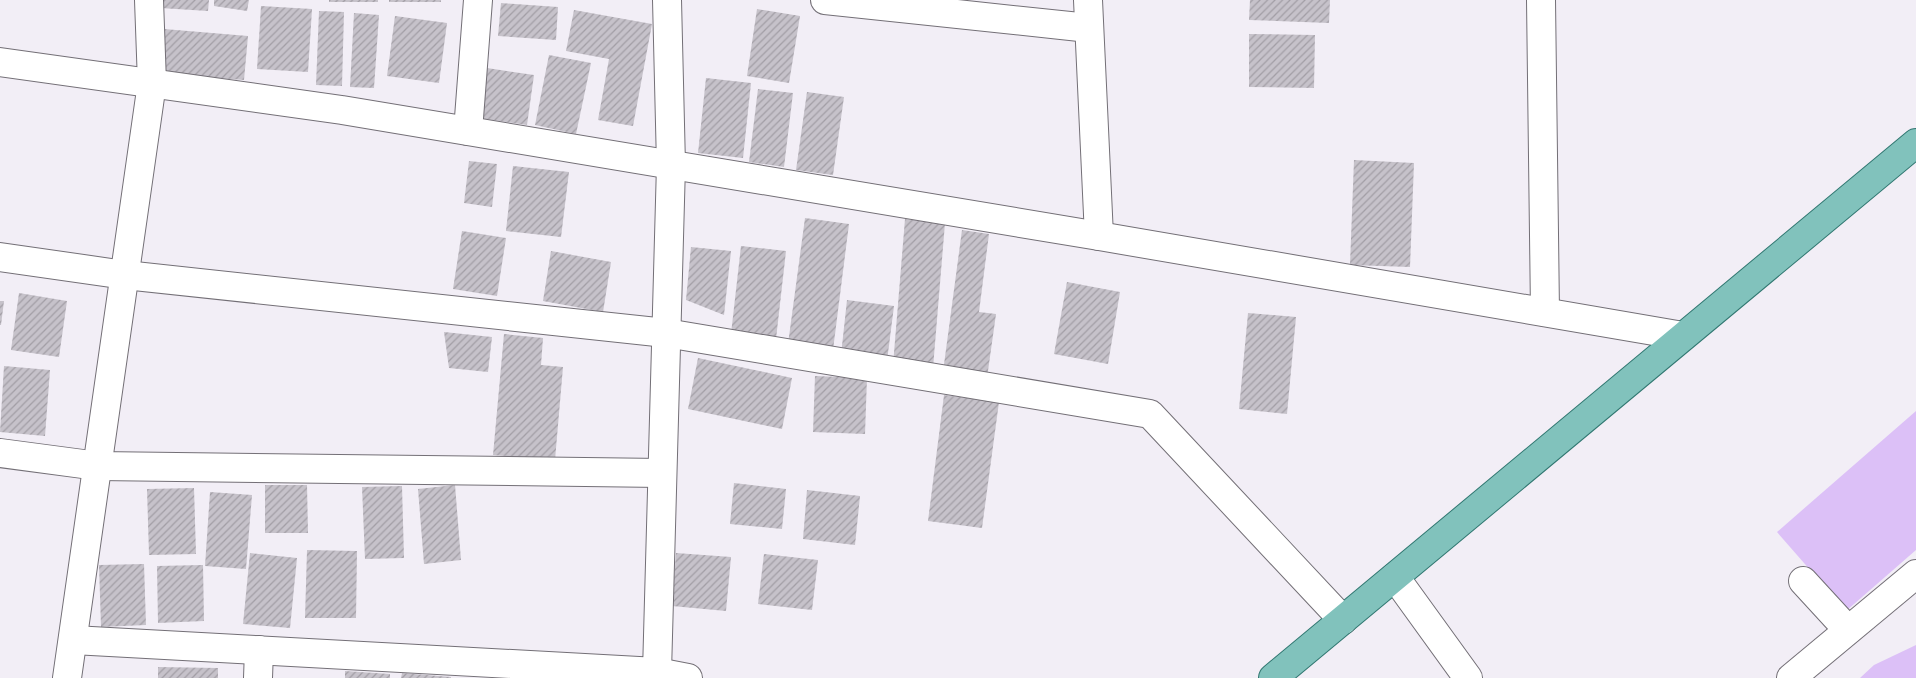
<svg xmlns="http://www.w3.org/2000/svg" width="1916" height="678" font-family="'Golos Text',sans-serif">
	<defs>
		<pattern id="building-hatch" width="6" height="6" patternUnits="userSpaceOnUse" patternTransform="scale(1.25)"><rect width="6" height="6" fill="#c6c2ca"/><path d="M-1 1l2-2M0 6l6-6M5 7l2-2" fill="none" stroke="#a29ea5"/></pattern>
	</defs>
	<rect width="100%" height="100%" fill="#f2eef6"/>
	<g fill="#dcc0f7">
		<polygon points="1916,411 1916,550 1846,611 1777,532"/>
		<polygon points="1916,645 1916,678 1860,678 1874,665"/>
	</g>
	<g fill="url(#building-hatch)">
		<polygon points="161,0 209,0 208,11 160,8"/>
		<polygon points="214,0 249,0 247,11 214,6"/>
		<rect x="329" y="0" width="49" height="2"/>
		<rect x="389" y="0" width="52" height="2"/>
		<polygon points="1250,0 1330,0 1329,23 1249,20"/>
		<polygon points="501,3 558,7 556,40 498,36"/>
		<polygon points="261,6 312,9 308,72 257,69"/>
		<polygon points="757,9 800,16 789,83 747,76"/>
		<polygon points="574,10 652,24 633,126 598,120 609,59 566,51"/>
		<polygon points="319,11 344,12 342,86 316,85"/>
		<polygon points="354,13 379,15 374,88 350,87"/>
		<polygon points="395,16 447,23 439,83 387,76"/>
		<polygon points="164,29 248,36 244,80 160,74"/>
		<polygon points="1249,34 1315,35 1314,88 1249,87"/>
		<polygon points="549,55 591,63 576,134 535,125"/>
		<polygon points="487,68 534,75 527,125 479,118"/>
		<polygon points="706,78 751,83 743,158 698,153"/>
		<polygon points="758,89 793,93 784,167 749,162"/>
		<polygon points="807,92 844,97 833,175 796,170"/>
		<polygon points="1354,160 1414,163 1410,267 1350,265"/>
		<polygon points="469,161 497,164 492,207 464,203"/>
		<polygon points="513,166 569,172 561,237 506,231"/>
		<polygon points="805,218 849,224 833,350 788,344"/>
		<polygon points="905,219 945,223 933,368 893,365"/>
		<polygon points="962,230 989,234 979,312 996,314 987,378 943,372"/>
		<polygon points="462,231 506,238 497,296 453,289"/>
		<polygon points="741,246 786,251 776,339 731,334"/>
		<polygon points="691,247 731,251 724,315 686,300"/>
		<polygon points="551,251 611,262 603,312 543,301"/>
		<polygon points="1067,282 1120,292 1108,364 1054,354"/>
		<polygon points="19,293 67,301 59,357 11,350"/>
		<polygon points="847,300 894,306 887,361 841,355"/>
		<polygon points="0,301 4,301 1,325 0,325"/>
		<polygon points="1248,313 1296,317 1287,414 1239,409"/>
		<polygon points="444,332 492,337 488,372 449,368"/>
		<polygon points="504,334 543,338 541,365 563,367 555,460 493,455"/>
		<polygon points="698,358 792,378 782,429 688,409"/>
		<polygon points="4,366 50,370 45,436 0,432"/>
		<polygon points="815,376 867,378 865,434 813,432"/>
		<polygon points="944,395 999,402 982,528 928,521"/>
		<polygon points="734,483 786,489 782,529 730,524"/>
		<polygon points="265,485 307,485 308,533 265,533"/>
		<polygon points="455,485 461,560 424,564 418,489"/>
		<polygon points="402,486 404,558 365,559 362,487"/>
		<polygon points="194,488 196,554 149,555 147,489"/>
		<polygon points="807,490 860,496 855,545 803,539"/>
		<polygon points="210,492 252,495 246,569 205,566"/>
		<polygon points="307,550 357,551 356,618 305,618"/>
		<polygon points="250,553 297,558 290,628 243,624"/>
		<polygon points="676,553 731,557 726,611 672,606"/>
		<polygon points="764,554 818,560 812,610 758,604"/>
		<polygon points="144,564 146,625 101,627 99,565"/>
		<polygon points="203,565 204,621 158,623 157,566"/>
		<polygon points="158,667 218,668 218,678 158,678"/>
		<polygon points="345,671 390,674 390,678 345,678"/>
		<polygon points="402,673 451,677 451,678 401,678"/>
	</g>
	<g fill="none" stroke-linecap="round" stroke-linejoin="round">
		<g stroke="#736f76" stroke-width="30">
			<g id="minor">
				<polyline points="825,0 1089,28"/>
				<polyline points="1088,0 1099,236"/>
				<polyline points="1541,0 1545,312"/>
				<polyline points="0,62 342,110 1099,236 1683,336"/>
				<polyline points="468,131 478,0"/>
				<polyline points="0,257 125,275 666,333 1150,414 1343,620"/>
				<polyline points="0,453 98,466 662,473"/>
				<polyline points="1395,577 1468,678"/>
				<polyline points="1803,581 1848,630"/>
				<polyline points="73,640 657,672 671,165 667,0"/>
				<polyline points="657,672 688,678"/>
				<polyline points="67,678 152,83 149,0"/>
				<polyline points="258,678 259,650"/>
				<polyline points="1791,678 1916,574"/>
			</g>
		</g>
		<g stroke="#317771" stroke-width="30">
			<polyline id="major" points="1273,678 1916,143"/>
		</g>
		<use href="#minor" stroke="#fff" stroke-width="28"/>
		<use href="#major" stroke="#81c2bc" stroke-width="28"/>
	</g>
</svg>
